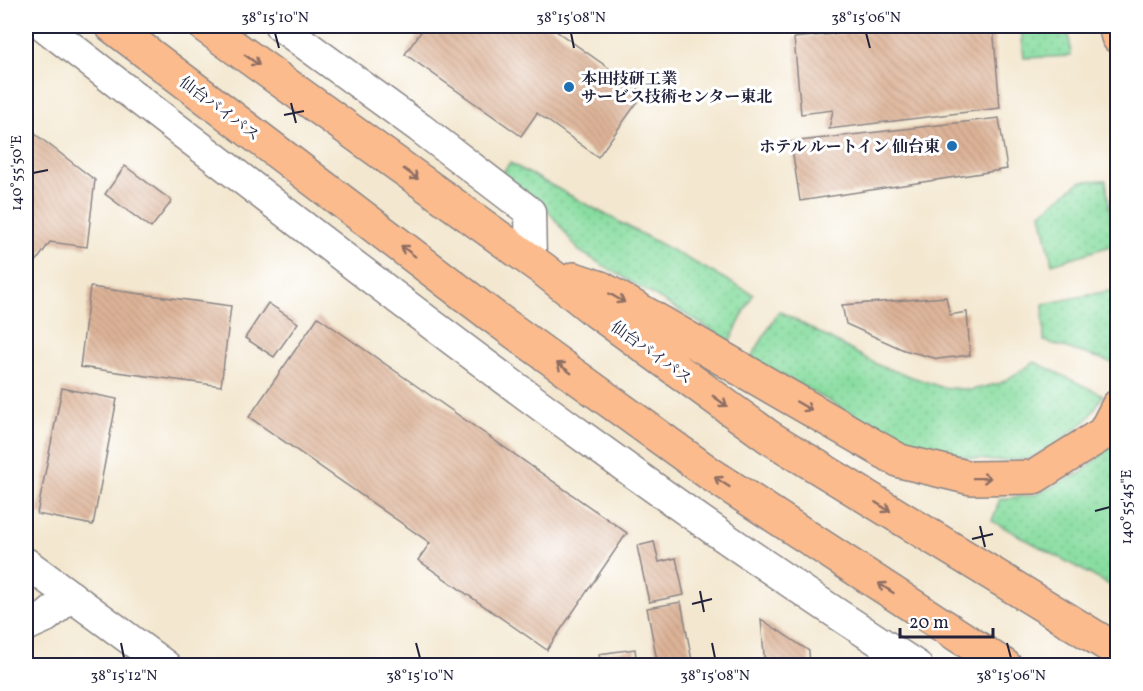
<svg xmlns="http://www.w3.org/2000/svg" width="1143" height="691" font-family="Vollkorn,'Noto Serif JP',serif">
	<defs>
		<pattern id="grass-dots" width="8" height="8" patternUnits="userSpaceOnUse" patternTransform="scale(1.5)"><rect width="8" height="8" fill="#88dda0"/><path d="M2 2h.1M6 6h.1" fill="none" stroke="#75bd8b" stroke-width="1.8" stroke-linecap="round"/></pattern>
		<pattern id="building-back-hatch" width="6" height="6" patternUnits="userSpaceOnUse" patternTransform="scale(1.5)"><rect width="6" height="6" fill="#ddb397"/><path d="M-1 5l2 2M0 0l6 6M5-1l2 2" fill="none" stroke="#bd9a83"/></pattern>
	</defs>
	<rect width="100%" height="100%" fill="#fff"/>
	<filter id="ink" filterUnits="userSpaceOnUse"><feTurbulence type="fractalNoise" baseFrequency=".0167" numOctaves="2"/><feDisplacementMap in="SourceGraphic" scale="12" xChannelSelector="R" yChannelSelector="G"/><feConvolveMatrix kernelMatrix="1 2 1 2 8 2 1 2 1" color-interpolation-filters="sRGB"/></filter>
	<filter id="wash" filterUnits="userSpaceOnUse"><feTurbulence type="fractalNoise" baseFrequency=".008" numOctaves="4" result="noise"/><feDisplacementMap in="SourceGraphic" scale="24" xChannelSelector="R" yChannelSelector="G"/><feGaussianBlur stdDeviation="1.35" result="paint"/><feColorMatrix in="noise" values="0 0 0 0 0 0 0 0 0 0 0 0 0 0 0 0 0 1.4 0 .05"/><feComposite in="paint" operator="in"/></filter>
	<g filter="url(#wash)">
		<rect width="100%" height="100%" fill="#f3e7cf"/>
		<g fill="url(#grass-dots)" stroke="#55806e" stroke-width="1.5">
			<polygon points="1021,26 1068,26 1071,56 1024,58"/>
			<polygon points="510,163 753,294 730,341 579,251 541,201 500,175"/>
			<polygon points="1106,180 1114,245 1052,264 1041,213 1081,181"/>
			<polygon points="1114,290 1114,363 1044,341 1043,304"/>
			<polygon points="779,311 880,366 941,387 971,390 1001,383 1035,362 1103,395 1089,418 1056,444 1028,459 993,461 951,455 903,442 751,358"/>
			<polygon points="1117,441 1117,589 992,521 1000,499 1034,495 1081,473"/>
		</g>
		<g id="blocks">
			<g fill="url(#building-back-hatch)">
				<polygon points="425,26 549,26 644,93 598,157 537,113 521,136 405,54"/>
				<polygon points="910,26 993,26 1000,108 829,129 833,110 801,114 794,38"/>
				<polygon points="999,118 1007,169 800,201 791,142"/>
				<polygon points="26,127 95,180 87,247 50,242 26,276"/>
				<polygon points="125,166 172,201 151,228 105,194"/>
				<polygon points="90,287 231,306 221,386 80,367"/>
				<polygon points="946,297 950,315 967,312 970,355 938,359 904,350 846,324 842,305"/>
				<polygon points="268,303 298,323 274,357 245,338"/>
				<polygon points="318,317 627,533 547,650 418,560 430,543 249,417"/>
				<polygon points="62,388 117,399 93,525 37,514"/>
				<polygon points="654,542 659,562 676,558 684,595 649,602 637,546"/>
				<polygon points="681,602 693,666 658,666 647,608"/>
				<polygon points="761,619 809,651 810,666 765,666"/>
				<polygon points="635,649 637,666 601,666 599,654"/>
			</g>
		</g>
	</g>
	<g filter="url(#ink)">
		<use href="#blocks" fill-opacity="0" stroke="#8a8485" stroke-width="1.5"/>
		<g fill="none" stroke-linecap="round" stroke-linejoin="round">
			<g stroke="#8a8485" stroke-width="33">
				<g id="minor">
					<path d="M44 26C119 85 196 143 272 202 481 364 694 523 917 666"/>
					<polyline points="280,26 420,128 530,212 531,260"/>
					<polyline points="26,563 166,666"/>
					<polyline points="26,626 46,617 71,596"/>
				</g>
			</g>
			<g stroke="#8a8485" stroke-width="36">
				<polyline id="major" points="1115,26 1118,37"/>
			</g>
			<g stroke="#8a8485" stroke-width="36">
				<g id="highway">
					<polyline points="112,26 491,315 709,473 1005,666"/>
					<polyline points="205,26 543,269 593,309 769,437 1118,651"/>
					<polyline points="574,279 601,288 900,461 971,478 1034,477 1104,433 1118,406"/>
				</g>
			</g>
			<use href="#minor" stroke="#fff" stroke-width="30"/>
			<use href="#major" stroke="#fbbb8d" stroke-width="33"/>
			<use href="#highway" stroke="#fbbb8d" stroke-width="33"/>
		</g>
		<defs><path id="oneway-shaft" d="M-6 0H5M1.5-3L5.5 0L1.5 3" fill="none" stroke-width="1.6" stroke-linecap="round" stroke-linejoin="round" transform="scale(1.5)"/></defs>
		<g stroke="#8e6e64">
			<use href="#oneway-shaft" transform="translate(252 60) rotate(36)"/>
			<use href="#oneway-shaft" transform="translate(411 174) rotate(36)"/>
			<use href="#oneway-shaft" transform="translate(408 251) rotate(-143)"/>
			<use href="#oneway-shaft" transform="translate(617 298) rotate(30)"/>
			<use href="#oneway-shaft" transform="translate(564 368) rotate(-144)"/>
			<use href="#oneway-shaft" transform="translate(720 401) rotate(36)"/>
			<use href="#oneway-shaft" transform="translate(804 406) rotate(30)"/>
			<use href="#oneway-shaft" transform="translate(982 478) rotate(-1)"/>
			<use href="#oneway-shaft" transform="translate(722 482) rotate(-147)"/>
			<use href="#oneway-shaft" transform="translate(883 507) rotate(32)"/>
			<use href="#oneway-shaft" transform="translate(886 588) rotate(-147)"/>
		</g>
	</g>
	<path fill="none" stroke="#22223b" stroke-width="2" d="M275 33 279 48M571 33 574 48M866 33 870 48M291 103 296 123M284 115 304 111M33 173 48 170M1095 511 1110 507M980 526 985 547M972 539 993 534M700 591 704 612M692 604 712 599M121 643 124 658M416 643 420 658M712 643 715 658M1007 643 1011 658"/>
	<g fill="#1f6fb2" stroke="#fff" stroke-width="2">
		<circle cx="569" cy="87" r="6"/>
		<circle cx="952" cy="146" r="6"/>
	</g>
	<g text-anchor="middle" stroke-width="6" stroke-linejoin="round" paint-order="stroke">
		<g font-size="16" font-weight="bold" fill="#22223b" stroke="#fff" text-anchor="start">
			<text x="581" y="84">本田技研工業<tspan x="581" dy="18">サービス技術センター東北</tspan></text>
			<text x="940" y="152" text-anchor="end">ホテル ルートイン 仙台東</text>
		</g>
		<g font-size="16" fill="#22223b" stroke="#fff">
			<text transform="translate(220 108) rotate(37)" y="6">仙台バイパス</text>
			<text transform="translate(652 352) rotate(36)" y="6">仙台バイパス</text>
		</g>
	</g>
	<rect width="1143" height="691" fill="none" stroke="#fff" stroke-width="66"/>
	<path d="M900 628v9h93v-9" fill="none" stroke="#22223b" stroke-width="3"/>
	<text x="909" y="628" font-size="18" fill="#22223b" stroke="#ffffff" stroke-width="4.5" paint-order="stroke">20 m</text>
	<rect x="33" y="33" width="1077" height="625" fill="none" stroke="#22223b" stroke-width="2"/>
	<g font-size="15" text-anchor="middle" fill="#22223b">
		<text x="275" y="22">38°15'10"N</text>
		<text x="571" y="22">38°15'08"N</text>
		<text x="866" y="22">38°15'06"N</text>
		<text transform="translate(16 173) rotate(-90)" y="5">140°55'50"E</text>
		<text transform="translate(1126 507) rotate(-90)" y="5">140°55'45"E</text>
		<text x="124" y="680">38°15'12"N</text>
		<text x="420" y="680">38°15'10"N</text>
		<text x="715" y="680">38°15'08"N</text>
		<text x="1011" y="680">38°15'06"N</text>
	</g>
</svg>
